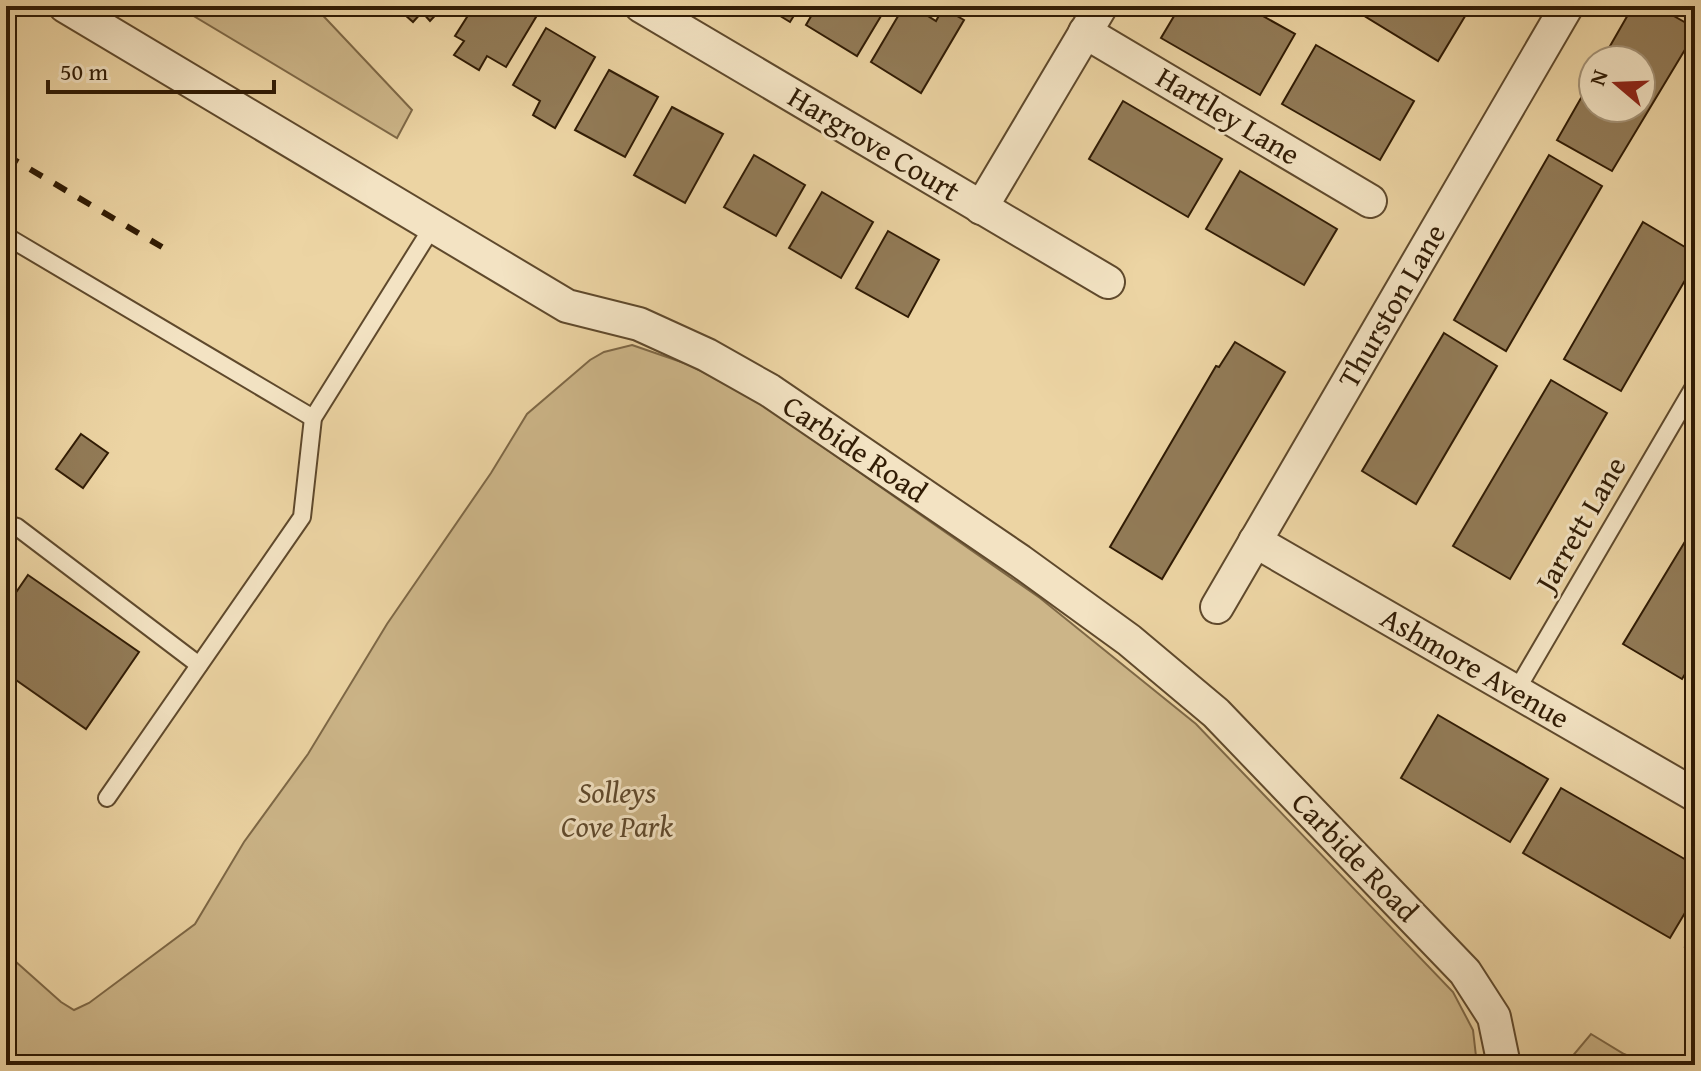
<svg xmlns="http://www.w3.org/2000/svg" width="1701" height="1071" font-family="'Gentium Book Plus',serif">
	<rect width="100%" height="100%" fill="#ecd4a3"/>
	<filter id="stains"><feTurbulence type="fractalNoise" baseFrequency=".0025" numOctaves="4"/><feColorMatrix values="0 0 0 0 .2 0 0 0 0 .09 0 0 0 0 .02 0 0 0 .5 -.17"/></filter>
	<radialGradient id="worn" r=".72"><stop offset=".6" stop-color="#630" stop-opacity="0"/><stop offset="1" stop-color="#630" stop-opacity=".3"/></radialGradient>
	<g fill="#ccb588" stroke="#7e6846" stroke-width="2">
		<polygon points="177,6 314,6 412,110 397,138"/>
		<polygon points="632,345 690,365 760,403 1040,598 1196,724 1453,992 1473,1030 1477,1065 6,1065 6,953 61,1002 74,1010 89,1003 195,924 244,842 308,754 387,624 491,473 527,414 590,360 604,352"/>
		<polygon points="1591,1034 1624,1054 1649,1065 1565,1065"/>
	</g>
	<g fill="#927b57" stroke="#301b04" stroke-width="2">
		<polygon points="395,6 444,6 430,21 422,12 413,22"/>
		<polygon points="474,6 518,6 536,17 506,67 487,56 479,70 454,55 464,41 455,36"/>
		<polygon points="764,6 800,6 790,22"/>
		<polygon points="817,6 887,6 857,56 806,25"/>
		<polygon points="904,6 912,6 936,21 943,8 964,20 921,93 871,62"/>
		<polygon points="1180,6 1245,6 1295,34 1260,95 1161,38"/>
		<polygon points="1348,6 1468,6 1470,8 1438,61"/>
		<polygon points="1633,6 1656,6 1695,28 1695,33 1612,171 1557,140 1593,77 1593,108 1641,108 1641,60 1602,60"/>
		<polygon points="546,28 595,57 555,128 533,115 540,101 513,85"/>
		<polygon points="1316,45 1414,101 1380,160 1282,104"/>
		<polygon points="609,70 658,97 625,157 575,130"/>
		<polygon points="1123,101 1222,159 1188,217 1089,159"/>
		<polygon points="672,107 723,134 685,203 634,175"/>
		<polygon points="754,155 805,185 776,236 724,207"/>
		<polygon points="1549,155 1602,186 1506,351 1454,320"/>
		<polygon points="1240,171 1337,229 1304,285 1206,229"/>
		<polygon points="822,192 873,222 841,278 789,248"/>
		<polygon points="1643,222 1695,253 1695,263 1621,391 1564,359"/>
		<polygon points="888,231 939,260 908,317 856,288"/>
		<polygon points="1444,333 1497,366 1416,504 1362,471"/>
		<polygon points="1235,342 1285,372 1162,579 1110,547 1216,366 1219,367"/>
		<polygon points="1551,380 1607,413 1510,579 1453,546"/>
		<polygon points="81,434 108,453 83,488 56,469"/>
		<polygon points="1695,525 1695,658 1682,679 1623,644"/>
		<polygon points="28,575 139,652 86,729 6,673 6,607"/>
		<polygon points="1438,715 1548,779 1510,842 1401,778"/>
		<polygon points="1561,788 1695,865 1695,896 1670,938 1523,853"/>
		<polygon points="1695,930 1695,953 1685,947"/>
	</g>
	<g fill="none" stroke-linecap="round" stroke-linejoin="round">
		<g stroke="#5f492c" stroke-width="20">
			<g id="service">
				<polyline points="6,236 313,418"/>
				<polyline points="6,524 17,527 199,665"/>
				<polyline points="1516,691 1695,385"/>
				<polyline points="107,798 302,517 313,418 433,226"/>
			</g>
		</g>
		<g stroke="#5f492c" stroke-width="36">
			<g id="minor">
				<polyline points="65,6 567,306 639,324 707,355 769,390 1020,561 1129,640 1216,713 1465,972 1494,1017 1504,1065"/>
				<polyline points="641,6 1108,282"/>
				<polyline points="1085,32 1370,201"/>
				<polyline points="981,208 1101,6"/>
				<polyline points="1255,541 1695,795"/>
				<polyline points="1217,607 1567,6"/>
			</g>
		</g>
		<use href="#service" stroke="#f3e3c3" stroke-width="16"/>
		<use href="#minor" stroke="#f3e3c3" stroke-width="32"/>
		<g stroke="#301b04" stroke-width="6" stroke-dasharray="14 14" stroke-linecap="butt">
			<polyline points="6,74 15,80"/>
			<polyline points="6,155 162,247"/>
		</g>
	</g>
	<g text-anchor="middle" stroke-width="6" stroke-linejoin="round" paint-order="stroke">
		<g font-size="30" fill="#301b04" stroke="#f3e3c3">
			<text transform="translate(1228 116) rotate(31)" y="10">Hartley Lane</text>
			<text transform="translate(874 144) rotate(31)" y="10">Hargrove Court</text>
			<text transform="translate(1392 306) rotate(-60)" y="10">Thurston Lane</text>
			<text transform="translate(855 449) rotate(34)" y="10">Carbide Road</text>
			<text transform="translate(1581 524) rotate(-60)" y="10">Jarrett Lane</text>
			<text transform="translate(1475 668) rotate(30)" y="10">Ashmore Avenue</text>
			<text transform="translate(1355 857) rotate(46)" y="10">Carbide Road</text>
		</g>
		<g font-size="30" font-style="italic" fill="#5f492c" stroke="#f3e3c3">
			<text x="617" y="803">Solleys<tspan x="617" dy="34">Cove Park</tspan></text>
		</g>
	</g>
	<rect width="1701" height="1071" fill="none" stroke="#ecd4a3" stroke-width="32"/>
	<rect x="8" y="8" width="1685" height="1055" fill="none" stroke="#301b04" stroke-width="4"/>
	<rect x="16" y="16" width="1669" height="1039" fill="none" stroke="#301b04" stroke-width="2"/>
	<g transform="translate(1617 84) rotate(289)"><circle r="38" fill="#f3e3c3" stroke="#a59377" stroke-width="2"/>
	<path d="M0-6L14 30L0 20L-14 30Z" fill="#8f2418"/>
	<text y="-12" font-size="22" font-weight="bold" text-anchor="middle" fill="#301b04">N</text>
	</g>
	<path d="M48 80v12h226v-12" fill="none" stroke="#301b04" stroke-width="4"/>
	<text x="60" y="80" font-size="24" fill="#301b04" stroke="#f3e3c3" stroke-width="6" paint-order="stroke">50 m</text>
	<rect width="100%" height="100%" filter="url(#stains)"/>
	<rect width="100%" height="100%" fill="url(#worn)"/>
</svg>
